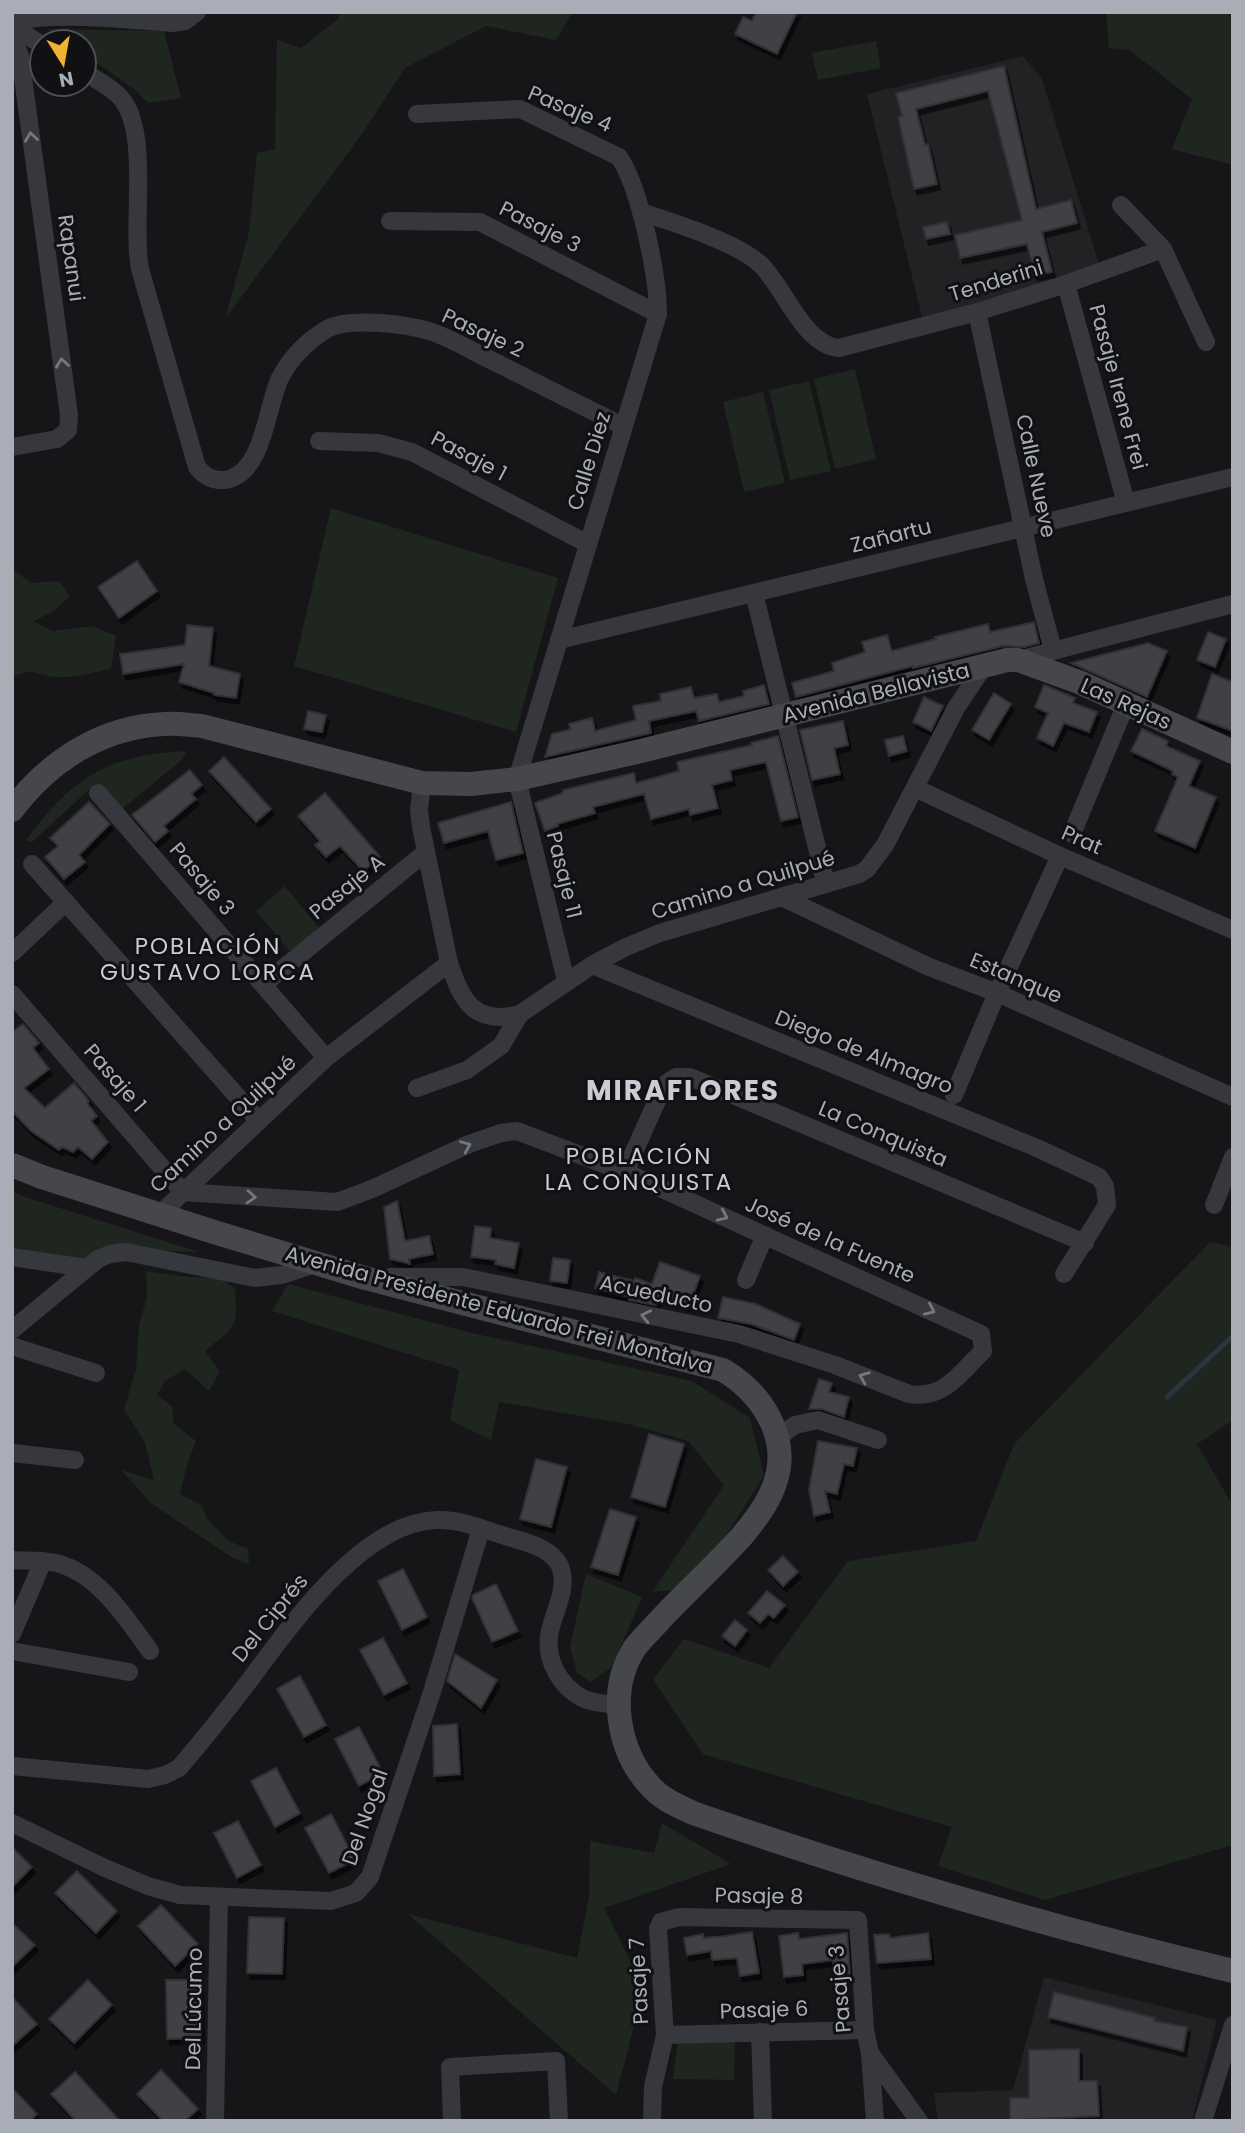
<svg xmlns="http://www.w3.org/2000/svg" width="1245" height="2133" font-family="Poppins,sans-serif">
	<defs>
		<filter id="shadow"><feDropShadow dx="3" dy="5.5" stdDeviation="0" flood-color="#0009"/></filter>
	</defs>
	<rect width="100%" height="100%" fill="#161618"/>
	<g fill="#222225">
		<polygon points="1023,56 1042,79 1099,264 1047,284 922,317 867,94"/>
		<polygon points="1044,1977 1217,2020 1192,2121 938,2121 934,2093 1013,2090"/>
	</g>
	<g fill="#1e261f">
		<polygon points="339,12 573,12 556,40 486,26 405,68 362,134 225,319 249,232 257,153 275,149 277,40 301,48 339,18"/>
		<polygon points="1106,12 1233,12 1233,165 1172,149 1192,99 1129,50 1109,48"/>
		<polygon points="47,29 164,31 181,98 148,103 133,88 84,54 84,42 66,42"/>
		<polygon points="876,41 881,68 818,80 812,53"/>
		<polygon points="855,369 876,459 835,469 814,379"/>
		<polygon points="809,381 831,471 790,480 769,390"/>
		<polygon points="763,392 785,483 744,492 723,402"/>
		<polygon points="331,508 558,578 516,732 294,666"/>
		<path d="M12 569 31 583 59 581 70 596 53 612 33 621 52 631 93 626 116 636 111 669C93 672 73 679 55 677 32 675 38 667 12 677Z"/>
		<path d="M187 751 180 761 121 810 96 783 32 842 26 840C72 778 108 754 187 751Z"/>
		<polygon points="285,886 323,933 294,956 256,911"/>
		<polygon points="12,1190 22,1196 199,1252 123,1250 91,1263 12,1247"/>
		<polygon points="1210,1242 1233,1247 1233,1420 1197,1444 1233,1506 1233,1845 1045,1900 938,1866 952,1827 703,1754 653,1679 684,1639 769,1668 848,1561 976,1541 1014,1444"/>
		<path d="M146 1271 187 1277 222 1278 235 1289C238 1330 235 1326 205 1351L220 1371 209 1391 185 1369 165 1381 157 1395 172 1407 174 1424 196 1441 187 1465 180 1494 201 1505 208 1520 229 1541 248 1549 249 1564 231 1557 151 1503 121 1470 154 1480 145 1443 124 1409 136 1370 139 1324 147 1298Z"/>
		<polygon points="288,1284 472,1333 692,1381 750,1418 764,1475 726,1536 674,1591 653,1591 724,1485 688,1441 628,1424 499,1402 491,1440 450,1420 459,1370 272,1311"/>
		<polygon points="586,1574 642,1597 612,1667 591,1682 577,1673 570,1647"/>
		<polygon points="662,1823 731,1864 604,1908 644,1988 616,2095 408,1914 577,1958 589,1897 590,1841 654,1853"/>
		<polygon points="735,2037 734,2080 673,2079 678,2038"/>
	</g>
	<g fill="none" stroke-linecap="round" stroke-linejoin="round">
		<polyline stroke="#2c353c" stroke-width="5" points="1167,1397 1233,1336"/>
	</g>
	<g fill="#404145" stroke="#303034" stroke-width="2" filter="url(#shadow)">
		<polygon points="756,12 797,12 777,54 735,34 743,17 752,21"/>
		<polygon points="1004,66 1036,209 1071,200 1077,223 1042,232 1052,272 1035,275 1027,244 960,258 955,235 1022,220 988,91 916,109 925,145 928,144 937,184 914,189 898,117 902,116 896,93"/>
		<polygon points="947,222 950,234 926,239 923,227"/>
		<polygon points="137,561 157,591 119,618 98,587"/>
		<polygon points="1034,622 1039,643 1025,647 1003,646 913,668 913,666 796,697 792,683 834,671 832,663 865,652 862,642 887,635 892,651 936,639 935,637 988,624 990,632"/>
		<polygon points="187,625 213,628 209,666 240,674 236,698 214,695 214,693 179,682 184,664 123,674 120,654 185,645"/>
		<polygon points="1208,632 1226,639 1215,667 1197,660"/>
		<polygon points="1148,643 1167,651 1147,697 1071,663"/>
		<polygon points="1212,674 1233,682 1233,731 1197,718"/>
		<polygon points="764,685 769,704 699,721 696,711 649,721 651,733 545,757 552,734 571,729 569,724 592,718 595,731 636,720 633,706 661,701 660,694 691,687 694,698 717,694 719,702 744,696 743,691"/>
		<polygon points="1044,685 1075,698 1073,703 1097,712 1089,732 1064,723 1053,746 1037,738 1048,713 1035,707"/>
		<polygon points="994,693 1011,704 989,740 972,730"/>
		<polygon points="924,697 943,706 931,731 913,722"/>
		<polygon points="308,711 326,715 322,732 304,729"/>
		<polygon points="843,721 848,745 834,748 840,774 812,780 800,730"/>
		<polygon points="1142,729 1168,741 1166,746 1200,761 1189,786 1216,797 1195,848 1155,831 1178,777 1172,774 1173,771 1131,751"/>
		<polygon points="778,736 798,817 781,821 766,762 730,770 732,780 712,785 718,808 690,815 689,809 651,819 644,794 593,807 595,813 557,824 558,826 545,831 535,803 563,793 563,790 634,773 636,783 679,771 677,762 752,745 751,743"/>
		<polygon points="903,736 907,751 889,756 885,740"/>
		<polygon points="224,757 271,809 256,822 209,771"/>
		<polygon points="190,770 202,785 191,794 196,799 164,826 168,831 155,842 132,815"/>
		<polygon points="325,793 380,857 363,871 340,846 326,857 315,845 320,841 298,816"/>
		<polygon points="89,802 110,824 79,855 85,862 64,879 45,857 58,846 50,838"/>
		<polygon points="511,802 523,853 496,860 488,831 444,843 438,823"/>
		<polygon points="23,1024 39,1043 33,1048 49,1069 24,1088 45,1108 74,1083 89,1101 87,1103 97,1116 91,1121 108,1142 92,1159 78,1147 73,1152 62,1147 59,1150 31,1131 12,1111 12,1032"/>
		<polygon points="397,1201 405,1241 429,1236 433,1254 409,1259 410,1264 390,1259 384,1207"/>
		<polygon points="475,1226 491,1228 490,1238 519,1243 514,1268 495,1264 496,1260 471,1257"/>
		<polygon points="553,1258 570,1260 567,1283 550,1281"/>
		<polygon points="660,1262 700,1276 689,1306 660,1296 656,1305 629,1300 629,1297 595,1288 599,1272 634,1281 635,1278 652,1284"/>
		<polygon points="723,1297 756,1304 800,1324 794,1340 751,1324 718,1318"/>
		<polygon points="819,1379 832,1383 829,1392 849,1397 844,1417 822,1409 809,1409"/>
		<polygon points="649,1434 684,1444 665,1507 631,1497"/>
		<polygon points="818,1441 857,1448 853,1466 844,1464 837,1494 825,1491 830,1512 814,1516 809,1490"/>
		<polygon points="536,1459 567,1467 551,1527 520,1519"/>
		<polygon points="610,1509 636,1517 618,1575 591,1567"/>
		<polygon points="783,1556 798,1572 783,1586 768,1570"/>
		<polygon points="403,1569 427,1617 402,1630 378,1581"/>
		<polygon points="496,1584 518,1631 492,1642 472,1598 473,1595"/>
		<polygon points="767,1591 785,1605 774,1618 768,1614 760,1623 748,1613"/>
		<polygon points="735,1620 747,1630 735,1646 722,1636"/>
		<polygon points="383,1638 407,1683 384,1695 360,1650"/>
		<polygon points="455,1654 497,1680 481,1708 447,1681"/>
		<polygon points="300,1676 326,1725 304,1737 277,1689"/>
		<polygon points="457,1724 460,1774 434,1776 433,1726"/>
		<polygon points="359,1727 383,1773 359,1786 335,1739"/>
		<polygon points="276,1768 300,1813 275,1827 251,1781"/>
		<polygon points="331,1814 355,1860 329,1873 305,1828"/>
		<polygon points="238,1821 261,1865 237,1878 214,1833"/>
		<polygon points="12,1847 32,1867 12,1887"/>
		<polygon points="77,1871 117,1911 96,1933 55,1893"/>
		<polygon points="161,1905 198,1944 175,1966 138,1926"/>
		<polygon points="249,1917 284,1918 282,1974 247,1973"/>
		<polygon points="12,1923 35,1945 12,1967"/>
		<polygon points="752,1932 759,1973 740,1976 737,1958 712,1960 711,1951 687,1955 684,1938 703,1934 703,1938 726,1936"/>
		<polygon points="798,1933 799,1939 847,1933 850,1975 834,1976 833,1960 802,1964 803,1975 784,1977 779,1936"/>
		<polygon points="928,1933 931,1959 877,1963 874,1935 889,1934 890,1938"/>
		<polygon points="88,1980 112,2005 74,2043 49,2019"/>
		<polygon points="166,1980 200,1980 201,2038 167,2039"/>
		<polygon points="1054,1992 1155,2018 1154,2021 1187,2027 1183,2051 1048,2017"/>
		<polygon points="12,1997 37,2024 12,2046"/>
		<polygon points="1079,2049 1079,2081 1097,2081 1099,2116 1010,2120 1010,2098 1029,2098 1029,2050"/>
		<polygon points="161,2070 198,2109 185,2121 163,2121 137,2094"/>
		<polygon points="75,2072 120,2121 76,2121 51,2094"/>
		<polygon points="12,2088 37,2114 30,2121 12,2121"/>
	</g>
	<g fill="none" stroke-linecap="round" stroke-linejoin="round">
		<g stroke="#37383d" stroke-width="18">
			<path d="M12 22C57 11 127 20 173 23L185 21 197 12"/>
			<polyline points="12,26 42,45"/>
			<polyline points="12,35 20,56 69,415 68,430 57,439 12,447"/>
			<path d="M84 72C95 79 111 87 120 97 151 131 131 224 140 269L197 467C204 476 212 481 224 480 264 475 266 407 280 378 291 357 307 341 327 329 350 317 408 324 432 332 455 340 477 354 499 364 540 385 582 406 623 426"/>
			<path d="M417 114 520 109 619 157C640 188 658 276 658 314L517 779 566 981"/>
			<polyline points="1121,205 1163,249 1206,342"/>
			<path d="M641 212C672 222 736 242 760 264 784 286 803 345 839 348L977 312 1066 284 1163 249"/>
			<polyline points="390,221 480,222 658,314"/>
			<polyline points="1066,284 1126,503"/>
			<polyline points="977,312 1034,579 1053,650"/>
			<polyline points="319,441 378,443 412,452 588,544"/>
			<polyline points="754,593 826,884"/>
			<polyline points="559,640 1233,477"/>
			<polyline points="1018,660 1233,604"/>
			<polyline points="422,783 419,810 421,827 449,963"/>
			<polyline points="915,788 1060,856 1233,930"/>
			<polyline points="98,793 326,1058"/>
			<polyline points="1072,834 1126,704"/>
			<polyline points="32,864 259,1121"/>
			<polyline points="784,898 927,966 997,993 1233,1097"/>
			<polyline points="12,953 66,902"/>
			<polyline points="592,965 1037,1148 1099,1177 1105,1186 1107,1205 1064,1274"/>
			<polyline points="264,984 426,852"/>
			<path d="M12 994 183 1192 337 1202 372 1189 469 1144 501 1133 517 1131 625 1172 981 1334 983 1351C960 1373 944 1400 909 1394L835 1365 739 1334 463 1277H390"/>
			<polyline points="417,1088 467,1070 501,1046 520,1014"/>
			<polyline points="954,1095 997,993 1060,856"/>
			<polyline points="625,1172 664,1085 676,1077 690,1077 1085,1243"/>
			<polyline points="1214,1205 1233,1157"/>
			<path d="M160 1214 326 1058 449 963C462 1001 474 1026 520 1014L592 965 626 947 660 933 859 874 867 869 885 845 956 708 984 666"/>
			<polyline points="12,1257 86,1268"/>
			<polyline points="746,1280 765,1235"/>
			<polyline points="12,1330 98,1259 110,1254 126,1252 255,1278 282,1275 318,1263"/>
			<polyline points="12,1346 96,1373"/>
			<polyline points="776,1439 795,1425 818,1420 878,1440"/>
			<polyline points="12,1453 75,1460"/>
			<path d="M12 1560C27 1561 42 1560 56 1563 98 1573 126 1618 150 1651"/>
			<polyline points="12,1634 43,1561"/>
			<polyline points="12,1651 129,1672"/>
			<path d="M12 1766 148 1779 165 1775 179 1768C202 1741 224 1714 246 1685 287 1631 360 1522 437 1520 458 1519 480 1528 499 1534 519 1541 554 1546 561 1569 568 1591 552 1615 549 1636 546 1661 560 1686 582 1698 592 1703 607 1704 619 1705"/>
			<polyline points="12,1823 105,1868 148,1886 180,1895 331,1901 356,1893 370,1877 432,1692 481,1529"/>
			<polyline points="760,2032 763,2121"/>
			<polyline points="665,2035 865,2030"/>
			<polyline points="870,2053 919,2121"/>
			<polyline points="215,2121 219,1897"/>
			<polyline points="452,2121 450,2067 556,2061 559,2121"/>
			<polyline points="652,2121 653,2087 665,2035 658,1929 661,1922 679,1917 858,1920 865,2030 870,2053 875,2121"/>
			<polyline points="1203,2121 1233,2025"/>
		</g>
		<g stroke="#45474d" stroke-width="24">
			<path d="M12 810C49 761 101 727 164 724 176 723 189 725 202 726L422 783 471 784 517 779 641 751 1007 660H1018L1079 682 1233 752"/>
			<path d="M12 1165 42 1177 214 1232 365 1278 723 1370C760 1392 790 1435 776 1480 770 1501 756 1519 742 1536 716 1565 686 1592 659 1621 651 1630 641 1639 634 1649 607 1692 618 1753 652 1788 663 1800 679 1806 693 1813 871 1875 1050 1927 1233 1971"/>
		</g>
	</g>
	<defs><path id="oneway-chevron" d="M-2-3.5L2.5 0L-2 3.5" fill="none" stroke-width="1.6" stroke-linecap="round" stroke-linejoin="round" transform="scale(1.75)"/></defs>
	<g stroke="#757881">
		<use href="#oneway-chevron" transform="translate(31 137) rotate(-98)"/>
		<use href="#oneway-chevron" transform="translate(62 363) rotate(-98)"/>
		<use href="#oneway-chevron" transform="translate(466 1146) rotate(-23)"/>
		<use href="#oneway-chevron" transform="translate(251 1197) rotate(4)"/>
		<use href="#oneway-chevron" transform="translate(723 1216) rotate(24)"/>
		<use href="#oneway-chevron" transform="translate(930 1310) rotate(25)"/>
		<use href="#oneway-chevron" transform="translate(646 1316) rotate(-167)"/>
		<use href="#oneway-chevron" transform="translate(864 1377) rotate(-158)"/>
	</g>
	<g text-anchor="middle" stroke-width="6" stroke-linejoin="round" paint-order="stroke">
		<g font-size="21" fill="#a8adb8" stroke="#111113">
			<text transform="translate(570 109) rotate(23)" y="7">Pasaje 4</text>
			<text transform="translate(540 227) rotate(27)" y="7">Pasaje 3</text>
			<text transform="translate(71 258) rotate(82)" y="7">Rapanui</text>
			<text transform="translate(996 281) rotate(-17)" y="7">Tenderini</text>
			<text transform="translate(483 333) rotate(25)" y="7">Pasaje 2</text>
			<text transform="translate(1118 387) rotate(75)" y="7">Pasaje Irene Frei</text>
			<text transform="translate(469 456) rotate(28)" y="7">Pasaje 1</text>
			<text transform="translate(589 461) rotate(-73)" y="7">Calle Diez</text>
			<text transform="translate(1036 476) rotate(78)" y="7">Calle Nueve</text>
			<text transform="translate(891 536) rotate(-14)" y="7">Zañartu</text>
			<text transform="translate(876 693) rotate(-14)" y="7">Avenida Bellavista</text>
			<text transform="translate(1126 704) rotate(24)" y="7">Las Rejas</text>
			<text transform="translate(1082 840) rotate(24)" y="7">Prat</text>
			<text transform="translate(564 875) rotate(76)" y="7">Pasaje 11</text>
			<text transform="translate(202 879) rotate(50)" y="7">Pasaje 3</text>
			<text transform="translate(743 885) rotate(-17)" y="7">Camino a Quilpué</text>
			<text transform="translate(347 887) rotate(-39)" y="7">Pasaje A</text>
			<text transform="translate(1016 978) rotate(23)" y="7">Estanque</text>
			<text transform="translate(864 1052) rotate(22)" y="7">Diego de Almagro</text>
			<text transform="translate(115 1078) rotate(49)" y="7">Pasaje 1</text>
			<text transform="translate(223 1124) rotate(-43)" y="7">Camino a Quilpué</text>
			<text transform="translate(883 1134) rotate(23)" y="7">La Conquista</text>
			<text transform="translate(830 1240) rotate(24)" y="7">José de la Fuente</text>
			<text transform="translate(656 1294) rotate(12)" y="7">Acueducto</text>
			<text transform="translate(499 1310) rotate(15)" y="7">Avenida Presidente Eduardo Frei Montalva</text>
			<text transform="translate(270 1618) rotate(-51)" y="7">Del Ciprés</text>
			<text transform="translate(365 1817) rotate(-71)" y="7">Del Nogal</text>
			<text transform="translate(759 1896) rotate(1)" y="7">Pasaje 8</text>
			<text transform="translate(639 1981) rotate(-93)" y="7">Pasaje 7</text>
			<text transform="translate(840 1989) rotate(-95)" y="7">Pasaje 3</text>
			<text transform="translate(194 2009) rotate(-89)" y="7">Del Lúcumo</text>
			<text transform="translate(764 2010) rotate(-2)" y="7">Pasaje 6</text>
		</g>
		<g font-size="23" letter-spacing="2" fill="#c9ccd4" stroke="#111113">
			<text x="208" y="954">POBLACIÓN<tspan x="208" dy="26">GUSTAVO LORCA</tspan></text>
			<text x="639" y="1164">POBLACIÓN<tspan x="639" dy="26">LA CONQUISTA</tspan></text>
		</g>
		<g font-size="28" font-weight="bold" letter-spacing="2" fill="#c9ccd4" stroke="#111113">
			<text x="683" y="1100">MIRAFLORES</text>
		</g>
	</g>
	<rect width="1245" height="2133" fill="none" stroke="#a8adb8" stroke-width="28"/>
	<g transform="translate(63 63) rotate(169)"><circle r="33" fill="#111113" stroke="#4d4f55" stroke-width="2"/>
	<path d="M0-5L12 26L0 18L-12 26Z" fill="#f2b134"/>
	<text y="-10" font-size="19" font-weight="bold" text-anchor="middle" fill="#a8adb8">N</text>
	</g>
</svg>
